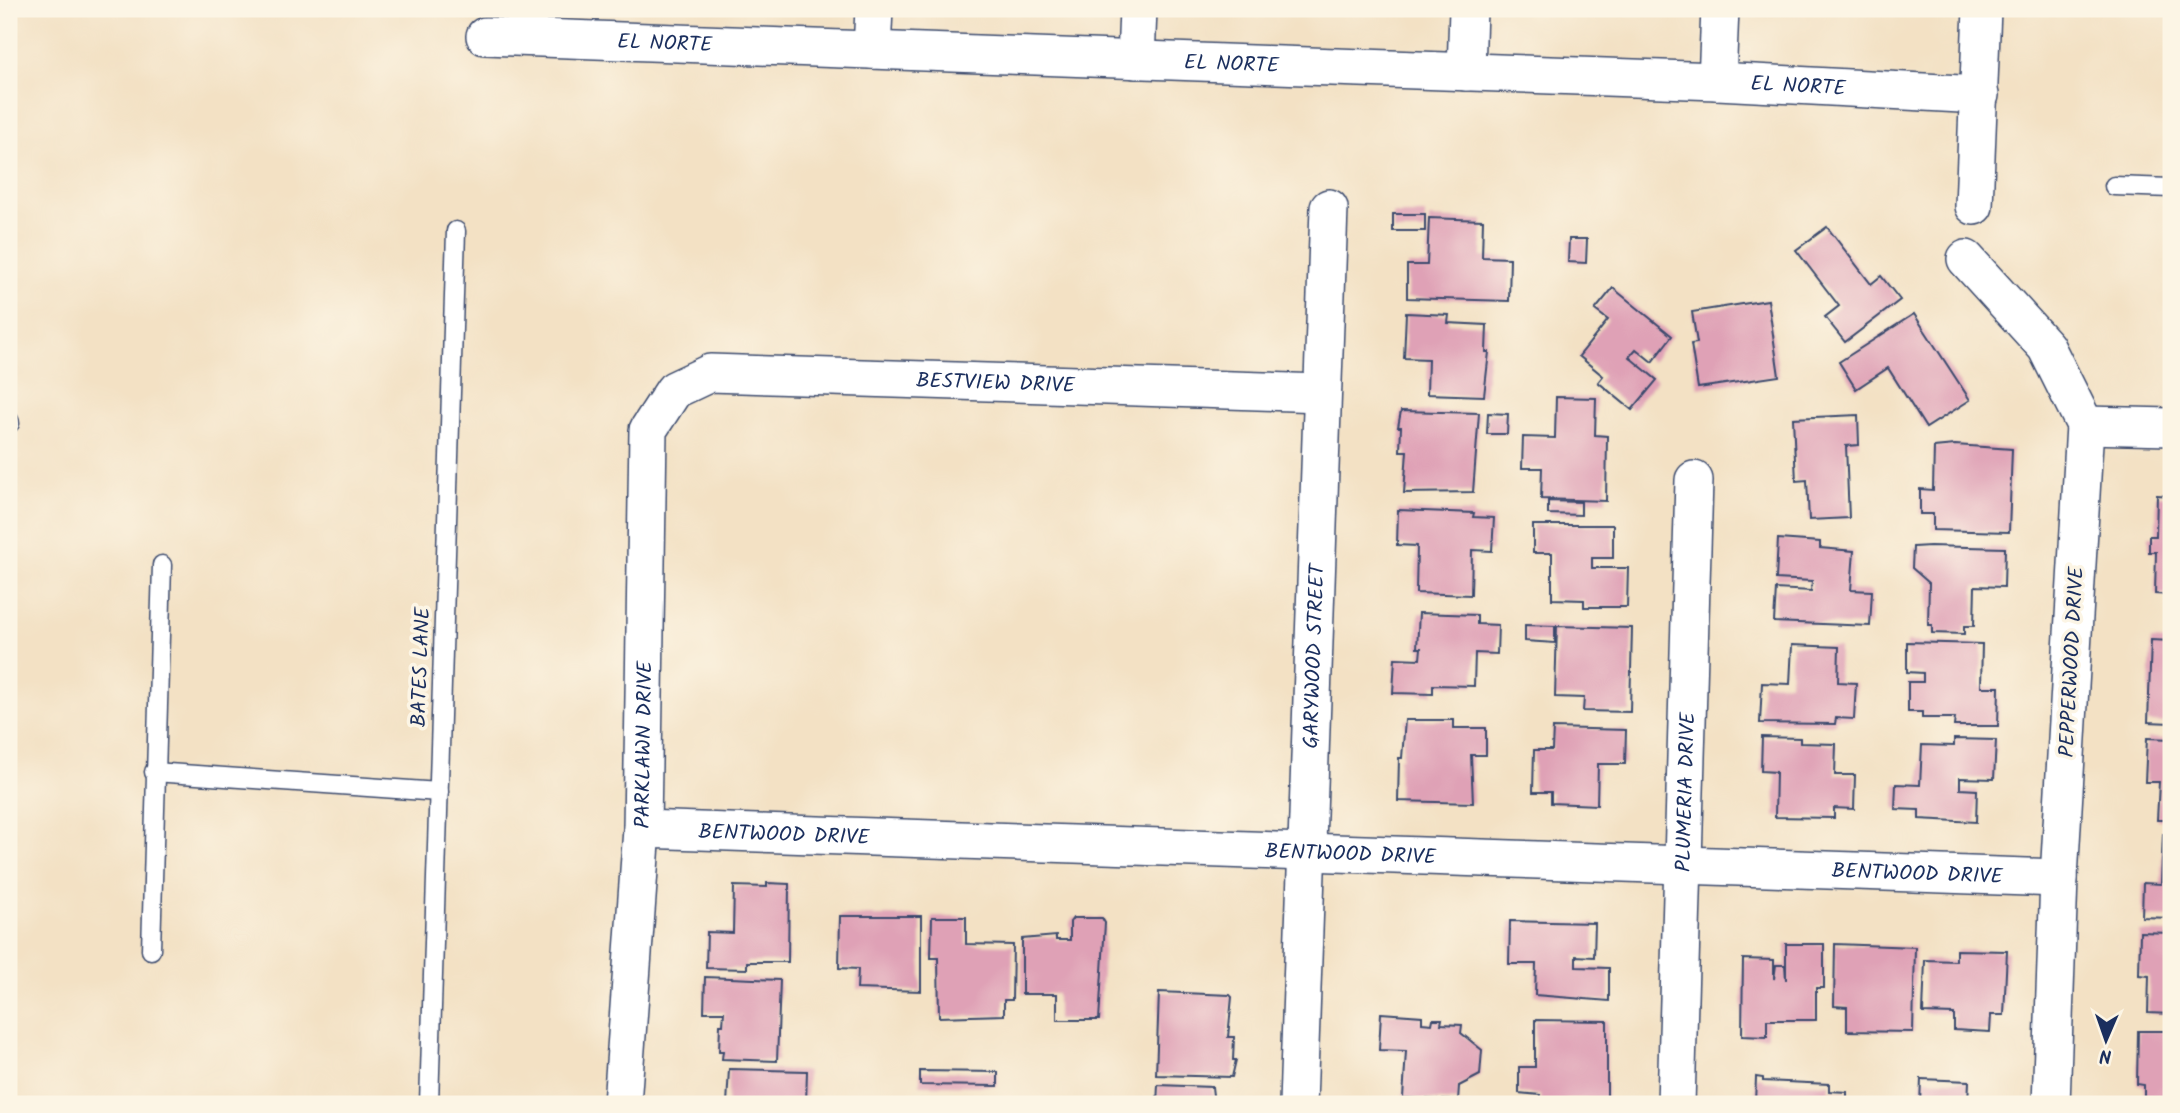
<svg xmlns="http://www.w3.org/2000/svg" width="2180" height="1113" font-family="Kalam,sans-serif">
	<rect width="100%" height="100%" fill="#fcf5e5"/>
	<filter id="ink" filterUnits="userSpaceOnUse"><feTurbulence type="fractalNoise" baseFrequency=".0143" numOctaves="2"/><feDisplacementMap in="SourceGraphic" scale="14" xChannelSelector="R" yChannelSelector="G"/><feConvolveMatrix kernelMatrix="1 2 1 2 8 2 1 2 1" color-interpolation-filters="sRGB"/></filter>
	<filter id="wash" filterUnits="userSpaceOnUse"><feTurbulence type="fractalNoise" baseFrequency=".00686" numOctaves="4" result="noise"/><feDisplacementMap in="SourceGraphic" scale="28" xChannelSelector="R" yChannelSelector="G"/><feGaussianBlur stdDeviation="1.57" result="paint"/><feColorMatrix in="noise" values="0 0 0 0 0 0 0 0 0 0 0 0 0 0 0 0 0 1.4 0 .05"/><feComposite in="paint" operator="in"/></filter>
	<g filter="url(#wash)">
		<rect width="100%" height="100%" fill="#f3e1c4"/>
		<g id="blocks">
			<g fill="#dfa1b6">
				<rect x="1393" y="214" width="32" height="17"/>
				<polygon points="1429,218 1483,220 1482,257 1510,258 1509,301 1407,298 1407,265 1427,265"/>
				<polygon points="1827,227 1871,284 1881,276 1900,300 1845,342 1825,317 1839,306 1796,250"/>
				<polygon points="1569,239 1587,239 1586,263 1568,262"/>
				<polygon points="1613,288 1672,336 1652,362 1636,349 1629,357 1657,380 1632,410 1598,382 1603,376 1579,356 1608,320 1595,310"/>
				<polygon points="1768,300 1779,376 1698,388 1691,344 1697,343 1692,312"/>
				<polygon points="1406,313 1449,315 1448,323 1487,325 1486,352 1489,352 1484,396 1427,394 1428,359 1404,358"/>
				<polygon points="1914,314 1970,400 1926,428 1888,368 1856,389 1839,362"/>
				<polygon points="1556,397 1596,398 1595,435 1607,436 1606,501 1541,499 1542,468 1522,468 1523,437 1555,438"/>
				<polygon points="1401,411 1479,413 1473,492 1404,493 1407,451 1400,451 1401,427 1398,427"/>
				<polygon points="1488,413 1508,414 1507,434 1487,434"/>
				<polygon points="1858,415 1859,445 1846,446 1849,518 1809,520 1807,480 1796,481 1793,418"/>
				<polygon points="1955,445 2012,449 2009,532 1933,530 1933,514 1920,514 1920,489 1933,490 1934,447"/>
				<polygon points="2157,495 2171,496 2171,595 2155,594 2156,552 2149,552 2149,536 2156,536"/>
				<polygon points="1548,501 1581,502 1581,515 1548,514"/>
				<polygon points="1398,510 1474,513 1473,517 1494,518 1492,551 1472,550 1471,595 1416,593 1417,546 1397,545"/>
				<polygon points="1533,525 1613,525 1613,558 1592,558 1592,568 1628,568 1627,607 1584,607 1584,600 1552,599 1552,553 1533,553"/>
				<polygon points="1778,539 1820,542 1820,548 1854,551 1851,590 1872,591 1870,626 1774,622 1776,589 1811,591 1812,581 1776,579"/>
				<polygon points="1930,546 2005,548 2004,587 1975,586 1974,626 1964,626 1964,634 1932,633 1932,625 1928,625 1929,583 1912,568 1913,547"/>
				<polygon points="1419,613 1477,615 1477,624 1498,625 1497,654 1475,653 1474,686 1433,685 1433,694 1393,693 1395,658 1420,659 1421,648 1417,648"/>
				<polygon points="1525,625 1555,626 1555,643 1525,641"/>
				<polygon points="1557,626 1632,628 1630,712 1583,711 1584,698 1555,697"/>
				<polygon points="2151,640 2171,641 2171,723 2148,722"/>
				<polygon points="1907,642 1982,644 1981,687 1999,687 1998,726 1954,726 1955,718 1922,718 1922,712 1908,712 1908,682 1923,682 1923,673 1907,672"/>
				<polygon points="1792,645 1839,647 1838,682 1856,683 1854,719 1836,718 1835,724 1760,723 1762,683 1790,684"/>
				<polygon points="1405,720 1454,720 1454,728 1486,728 1486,755 1471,755 1473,803 1398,801 1399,758 1402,758"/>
				<polygon points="1553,728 1626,730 1625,764 1598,764 1597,805 1551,803 1551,792 1533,792 1534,750 1552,750"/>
				<polygon points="1762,737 1800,738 1800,743 1836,744 1835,775 1855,775 1854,809 1834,808 1834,818 1775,817 1776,772 1761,771"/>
				<polygon points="2147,738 2171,739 2171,820 2157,820 2159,782 2145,782"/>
				<polygon points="1954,739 1996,740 1994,779 1960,778 1960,789 1977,790 1976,822 1919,819 1919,810 1895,809 1896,784 1920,785 1922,745 1954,746"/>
				<polygon points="2163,834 2171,834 2171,918 2142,917 2143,883 2161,884"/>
				<polygon points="767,883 789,884 788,962 747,962 747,969 706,968 707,932 733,933 734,886 767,887"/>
				<polygon points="840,916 921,916 921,991 857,989 858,969 839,968"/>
				<polygon points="932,917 966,917 966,944 1013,945 1012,1000 1004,1000 1004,1015 939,1017 938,958 931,958"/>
				<polygon points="1073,918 1102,918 1105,923 1099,1020 1057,1020 1057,994 1022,994 1022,939 1056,936 1056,940 1070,940 1070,922"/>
				<polygon points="1510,921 1595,923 1594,957 1576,956 1576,967 1609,968 1609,1001 1535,995 1536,964 1509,964"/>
				<polygon points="2140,932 2171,933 2171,1014 2148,1013 2149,976 2139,975"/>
				<polygon points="1786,944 1824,944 1824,988 1816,988 1816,1020 1767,1020 1767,1037 1742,1036 1743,959 1774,960 1774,979 1776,965 1785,965 1786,980"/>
				<polygon points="1835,944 1915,947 1913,1032 1847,1031 1847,1007 1834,1006"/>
				<polygon points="1956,950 2007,951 2004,1015 1991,1015 1990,1032 1954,1030 1954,1014 1923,1013 1925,960 1956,961"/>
				<polygon points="705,977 780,980 777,1061 722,1059 723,1051 719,1051 720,1025 723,1025 724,1012 704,1012"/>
				<polygon points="1159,992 1230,995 1232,997 1228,1037 1234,1037 1233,1060 1236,1060 1232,1077 1156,1075"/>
				<polygon points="1381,1013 1422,1016 1422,1023 1432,1024 1433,1019 1442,1019 1441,1024 1462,1025 1461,1033 1482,1050 1480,1075 1459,1086 1458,1101 1403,1098 1406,1051 1379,1050"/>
				<polygon points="1535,1020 1607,1021 1607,1103 1599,1103 1599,1099 1566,1099 1566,1104 1540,1104 1540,1095 1519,1093 1519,1067 1535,1067"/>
				<polygon points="2138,1031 2171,1031 2171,1104 2144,1104 2144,1085 2137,1084"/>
				<polygon points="729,1069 807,1071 806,1104 727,1104"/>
				<polygon points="920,1071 998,1072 998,1086 920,1085"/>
				<polygon points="1756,1077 1763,1078 1763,1081 1829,1084 1829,1091 1847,1092 1847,1104 1755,1104"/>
				<polygon points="1921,1079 1969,1081 1968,1104 1920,1104"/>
				<polygon points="1158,1085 1212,1087 1214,1104 1157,1104"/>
			</g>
		</g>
	</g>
	<g filter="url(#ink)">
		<use href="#blocks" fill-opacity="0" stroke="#3b4a6d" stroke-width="2"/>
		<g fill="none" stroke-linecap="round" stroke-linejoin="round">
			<g stroke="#3b4a6d" stroke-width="21">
				<g id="lane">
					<polyline points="2114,186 2171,188"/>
					<polyline points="9,420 10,423"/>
					<polyline points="154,772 439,792"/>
					<polyline points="151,950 162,565"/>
					<polyline points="429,1104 456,231"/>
				</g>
			</g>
			<g stroke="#3b4a6d" stroke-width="40">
				<g id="street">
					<path id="s1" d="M485 36 1717 81 1980 95"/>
					<polyline points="872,50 874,9"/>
					<polyline points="1136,60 1138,9"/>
					<polyline points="1466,72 1468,9"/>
					<polyline points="1717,81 1720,9"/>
					<polyline points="1974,206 1982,9"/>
					<polyline points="1966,259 2046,347 2085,425 2059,878 2051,1104"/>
					<polyline points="2085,425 2171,427"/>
					<path id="s2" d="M642 829 2059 878"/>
					<path id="s3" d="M622 1104 642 829 648 430 674 390 710 373 1322 393"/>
					<path id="s4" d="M1298 1104 1329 208"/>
					<path id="s5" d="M1676 1104 1694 480"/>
				</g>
			</g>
			<use href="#lane" stroke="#fff" stroke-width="18"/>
			<use href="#street" stroke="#fff" stroke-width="37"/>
		</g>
	</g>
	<g text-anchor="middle" stroke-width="7" stroke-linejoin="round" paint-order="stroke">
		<g font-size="21" fill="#1b2f5e" stroke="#fcf5e5">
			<text dy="7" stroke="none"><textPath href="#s1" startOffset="180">EL NORTE</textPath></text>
			<text dy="7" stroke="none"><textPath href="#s1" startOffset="747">EL NORTE</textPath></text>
			<text dy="7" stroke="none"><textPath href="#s1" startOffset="1314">EL NORTE</textPath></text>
			<text dy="7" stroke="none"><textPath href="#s3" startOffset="1048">BESTVIEW DRIVE</textPath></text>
			<text dy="7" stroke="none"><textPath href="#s4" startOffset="448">GARYWOOD STREET</textPath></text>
			<text transform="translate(2071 662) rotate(-87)" y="7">PEPPERWOOD DRIVE</text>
			<text transform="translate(420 667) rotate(-88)" y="7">BATES LANE</text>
			<text dy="7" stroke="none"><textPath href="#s3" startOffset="360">PARKLAWN DRIVE</textPath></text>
			<text dy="7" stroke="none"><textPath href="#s5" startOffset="312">PLUMERIA DRIVE</textPath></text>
			<text dy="7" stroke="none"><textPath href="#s2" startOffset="142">BENTWOOD DRIVE</textPath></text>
			<text dy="7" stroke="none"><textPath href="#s2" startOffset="709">BENTWOOD DRIVE</textPath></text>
			<text dy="7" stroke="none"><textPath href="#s2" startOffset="1276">BENTWOOD DRIVE</textPath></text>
		</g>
	</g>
	<rect width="2180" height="1113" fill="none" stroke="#fcf5e5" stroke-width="35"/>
	<g transform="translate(2106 1040) rotate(182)" stroke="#fcf5e5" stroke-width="5" paint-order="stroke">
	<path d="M0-5L12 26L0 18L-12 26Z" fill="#1b2f5e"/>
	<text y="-10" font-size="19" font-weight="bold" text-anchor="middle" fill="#1b2f5e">N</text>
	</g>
</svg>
